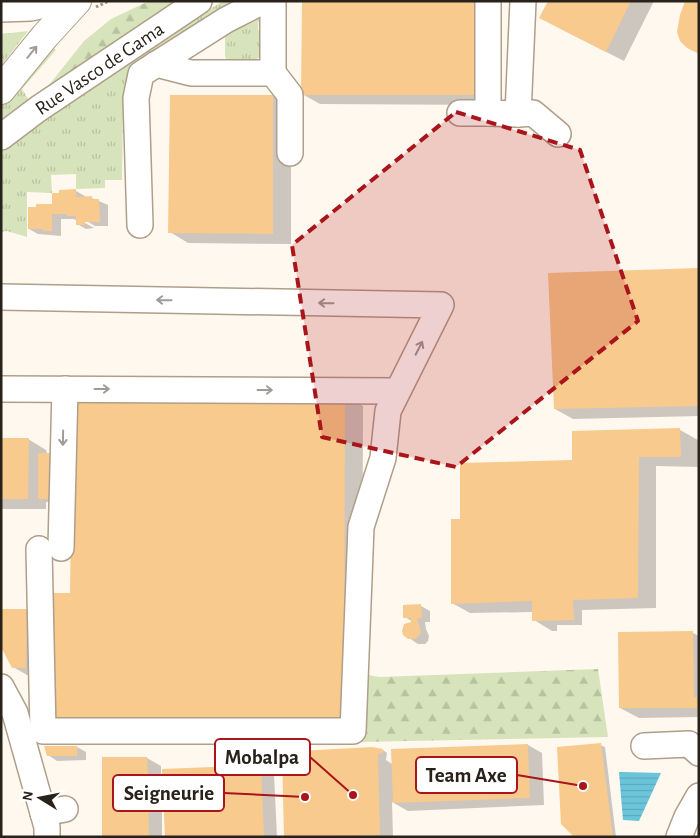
<svg xmlns="http://www.w3.org/2000/svg" width="700" height="838" font-family="'Alegreya Sans',sans-serif">
	<defs>
		<pattern id="grass-tufts" width="24" height="20" patternUnits="userSpaceOnUse" patternTransform="scale(1.25)"><rect width="24" height="20" fill="#d7e3ba"/><path d="M3 7l-1-3M5 7V3M7 7l1-3M15 17l-1-3M17 17v-4M19 17l1-3" fill="none" stroke="#b9c29f"/></pattern>
		<pattern id="forest-firs" width="22" height="20" patternUnits="userSpaceOnUse" patternTransform="scale(1.25)"><rect width="22" height="20" fill="#d7e3ba"/><path d="M5 1l3.5 6h-7zM16 11l3.5 6h-7z" fill="#b9c29f"/></pattern>
		<pattern id="water-rules" width="6" height="5" patternUnits="userSpaceOnUse" patternTransform="scale(1.25)"><rect width="6" height="5" fill="#6ac5db"/><path d="M0 2.5h6" fill="none" stroke="#5ca9bb"/></pattern>
	</defs>
	<rect width="100%" height="100%" fill="#fff8ee"/>
	<g fill="url(#grass-tufts)">
		<polygon points="223,1 243,1 123,99 122,180 105,180 105,188 76,189 76,174 51,175 52,193 27,192 27,237 7,231 1,232 1,147 132,57"/>
		<polygon points="259,11 258,30 267,30 261,56 255,60 228,61 225,57 225,31"/>
		<polygon points="28,31 1,66 1,34"/>
		<polygon points="47,43 56,50 22,89 32,105 1,125 1,102"/>
	</g>
	<g fill="url(#forest-firs)">
		<polygon points="149,1 184,1 45,90 84,41 111,19"/>
		<polygon points="598,669 608,737 359,742 364,674 379,677"/>
	</g>
	<polygon fill="url(#water-rules)" points="619,772 661,773 639,821 623,820"/>
	<g fill="#0003">
		<polygon points="481,1 493,105 320,104 302,94"/>
		<polygon points="549,1 654,1 624,61 559,28"/>
		<polygon points="273,96 291,107 291,244 188,243 170,232"/>
		<polygon points="76,191 85,196 85,198 92,198 108,205 108,226 95,226 85,220 85,223 94,228 86,229 77,224 77,221 74,219 61,219 61,236 38,234 29,229 53,205"/>
		<polygon points="699,269 699,416 573,419 555,409"/>
		<polygon points="344,395 363,406 362,732 71,595"/>
		<polygon points="680,430 698,440 698,467 656,466 656,608 582,610 582,625 557,625 557,631 552,631 534,620 533,612 470,613 452,603 461,521 573,461"/>
		<polygon points="1,439 28,439 46,450 61,503 46,502 46,509 1,509"/>
		<polygon points="421,606 430,611 430,622 425,622 426,629 429,636 428,641 425,644 418,644 409,638 413,622 405,617"/>
		<polygon points="26,610 40,618 40,675 27,675 13,667"/>
		<polygon points="693,633 699,636 699,717 639,718 620,708 620,634"/>
		<polygon points="528,745 542,753 544,805 408,811 392,802 393,837 285,837 283,753 383,750 387,753 386,760 392,764"/>
		<polygon points="600,745 605,747 616,837 576,837"/>
		<polygon points="46,747 77,747 86,752 86,760 57,761 48,755"/>
		<polygon points="103,758 147,758 161,766 161,785 128,785 128,796 148,796 162,804 162,837 103,837"/>
		<polygon points="261,766 274,774 277,837 166,837"/>
	</g>
	<g fill="#f8ca8d">
		<polygon points="302,1 477,1 475,95 301,95"/>
		<polygon points="548,1 631,1 606,52 539,18"/>
		<polygon points="685,1 699,1 699,54 687,48 680,41 677,32 680,15"/>
		<polygon points="170,95 273,95 273,234 168,233"/>
		<polygon points="76,189 76,197 92,196 92,199 99,199 100,222 85,222 85,225 76,225 76,216 67,216 67,214 52,214 52,231 43,231 43,229 28,229 28,207 36,207 36,204 52,204 52,193 59,193 59,190"/>
		<polygon points="699,268 699,406 554,409 548,273"/>
		<polygon points="77,393 345,394 344,723 47,722 47,593 70,593 72,447 77,447"/>
		<polygon points="680,428 681,457 639,457 638,598 573,600 574,620 532,621 532,601 451,604 451,519 460,519 460,463 572,460 572,431"/>
		<polygon points="1,438 29,438 28,499 1,499"/>
		<rect x="38" y="453" width="14" height="46"/>
		<polygon points="421,604 422,618 417,618 421,633 415,639 408,639 403,635 402,631 404,624 411,622 411,618 403,618 403,605"/>
		<polygon points="1,609 27,609 26,668 12,668 1,647"/>
		<polygon points="693,631 694,697 697,697 697,708 619,708 618,632"/>
		<polygon points="601,743 613,837 574,837 561,824 557,747"/>
		<polygon points="528,744 530,798 393,803 391,749"/>
		<polygon points="44,746 77,746 77,756 47,756"/>
		<polygon points="372,747 383,749 383,753 378,754 380,835 284,837 282,752"/>
		<polygon points="102,757 147,757 148,778 115,778 115,794 148,795 149,837 102,837"/>
		<polygon points="261,765 264,837 165,837 162,769"/>
	</g>
	<g fill="none" stroke-linecap="round" stroke-linejoin="round">
		<g stroke="#af9e89" stroke-width="28">
			<g id="minor">
				<polyline points="488,1 488,113 518,114 523,1"/>
				<polyline points="1,9 31,8 60,1"/>
				<polyline points="156,64 191,73 273,73 273,1"/>
				<polyline points="273,73 290,95 290,153"/>
				<polyline points="460,113 488,113"/>
				<polyline points="518,114 533,113 558,134"/>
				<path id="s1" d="M1 137 38 109 199 1"/>
				<polyline points="140,225 136,98 141,74 226,20 263,1"/>
				<polyline points="1,297 441,305 388,411 383,458 361,527 353,731 43,731 39,549"/>
				<polyline points="1,389 396,391"/>
				<polyline points="61,548 65,389"/>
				<polyline points="1,687 15,713 47,827 47,837"/>
				<polyline points="644,746 689,744 699,753"/>
				<polyline points="43,813 65,809"/>
				<polyline points="679,837 687,817 699,796"/>
			</g>
		</g>
		<g stroke="#af9e89" stroke-width="30">
			<polyline id="highway" points="1,90 45,36 77,1"/>
		</g>
		<polyline stroke="#9d968d" stroke-width="3" stroke-dasharray="2.5 2.5" stroke-linecap="butt" points="96,7 109,1"/>
		<use href="#minor" stroke="#fff" stroke-width="25"/>
		<use href="#highway" stroke="#fff" stroke-width="28"/>
	</g>
	<defs><path id="oneway-shaft" d="M-6 0H5M1.5-3L5.5 0L1.5 3" fill="none" stroke-width="1.6" stroke-linecap="round" stroke-linejoin="round" transform="scale(1.25)"/></defs>
	<g stroke="#9f9c98">
		<use href="#oneway-shaft" transform="translate(32 52) rotate(-51)"/>
		<use href="#oneway-shaft" transform="translate(164 300) rotate(-179)"/>
		<use href="#oneway-shaft" transform="translate(326 303) rotate(-179)"/>
		<use href="#oneway-shaft" transform="translate(419 348) rotate(-63)"/>
		<use href="#oneway-shaft" transform="translate(102 389)"/>
		<use href="#oneway-shaft" transform="translate(265 390)"/>
		<use href="#oneway-shaft" transform="translate(63 438) rotate(91)"/>
	</g>
	<path fill="#a9151b" fill-opacity="0.2" stroke="#a9151b" stroke-width="4" stroke-dasharray="10 6" stroke-linejoin="round" d="M456 112 580 150 638 321 456 467 322 437 292 245Z"/>
	<g text-anchor="middle" stroke-width="4" stroke-linejoin="round" paint-order="stroke">
		<g font-size="20" fill="#29221a" stroke="#fff">
			<text dy="7" stroke="none"><textPath href="#s1" startOffset="120">Rue Vasco de Gama</textPath></text>
		</g>
	</g>
	<path fill="none" stroke="#a9151b" stroke-width="2" d="M353 795L310 757M583 786L517 775M305 797L224 793"/>
	<g fill="#a9151b" stroke="#fff" stroke-width="2">
		<circle cx="353" cy="795" r="5"/>
		<circle cx="583" cy="786" r="5"/>
		<circle cx="305" cy="797" r="5"/>
	</g>
	<g fill="#fff" stroke="#a9151b" stroke-width="2">
		<rect x="215" y="739" width="95" height="36" rx="5"/>
		<rect x="416" y="757" width="101" height="36" rx="5"/>
		<rect x="113" y="775" width="111" height="36" rx="5"/>
	</g>
	<g font-size="21" text-anchor="middle" font-weight="bold" fill="#29221a">
		<text x="262" y="764">Mobalpa</text>
		<text x="466" y="782">Team Axe</text>
		<text x="169" y="800">Seigneurie</text>
	</g>
	<rect width="700" height="838" fill="none" stroke="#29221a" stroke-width="5"/>
	<g transform="translate(40 798) rotate(280)" stroke="#ffffff" stroke-width="4" paint-order="stroke">
	<path d="M0-4L9 19L0 12L-9 19Z" fill="#29221a"/>
	<text y="-8" font-size="14" font-weight="bold" text-anchor="middle" fill="#29221a">N</text>
	</g>
</svg>
